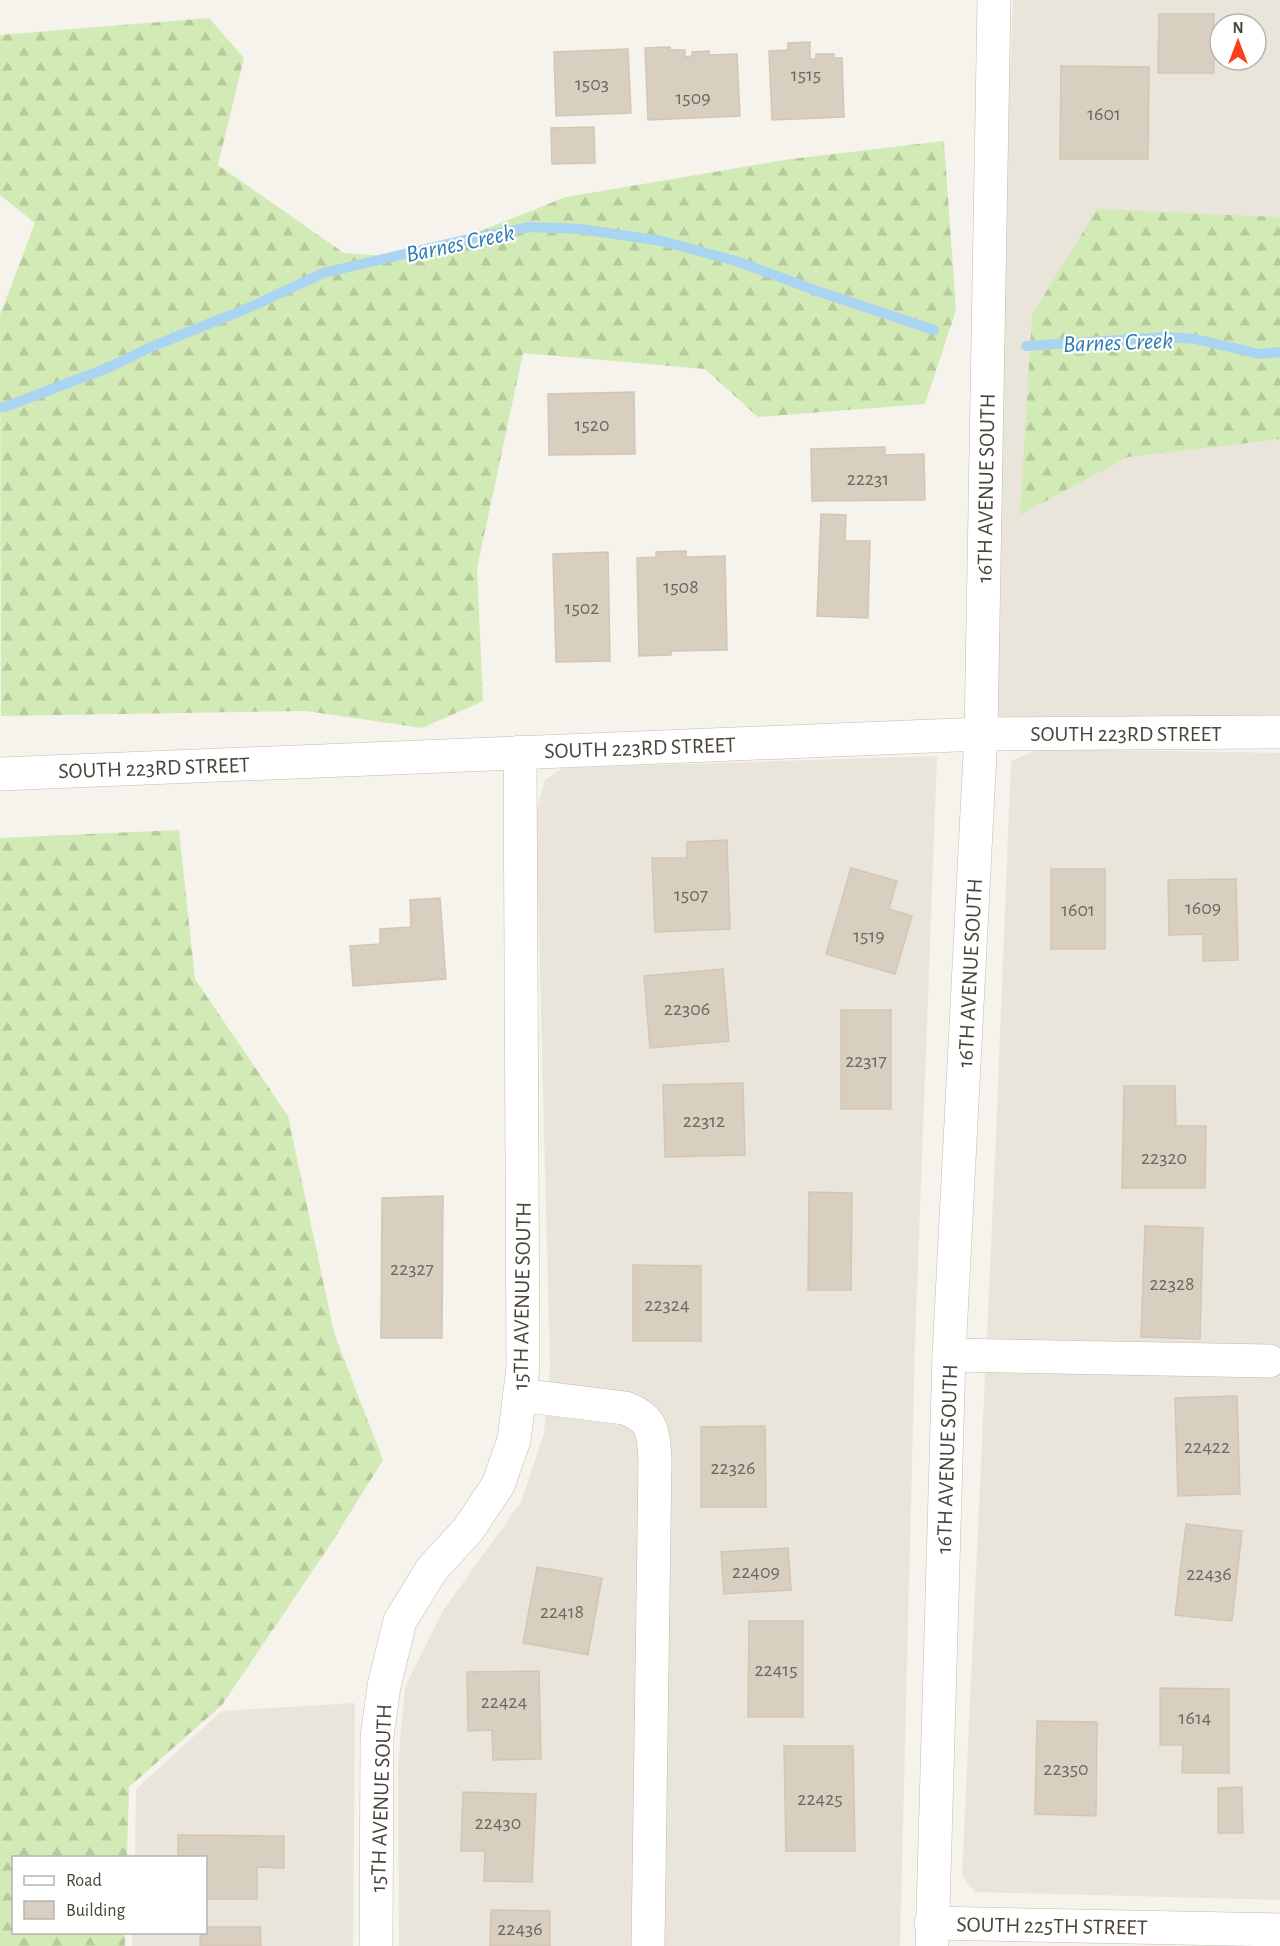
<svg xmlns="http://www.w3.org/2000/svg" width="1280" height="1946" font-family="'Alegreya Sans',sans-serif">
	<defs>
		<pattern id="forest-firs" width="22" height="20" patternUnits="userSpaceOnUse" patternTransform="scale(1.5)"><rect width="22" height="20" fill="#d2eab5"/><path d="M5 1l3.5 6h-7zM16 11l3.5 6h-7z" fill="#b6ca9c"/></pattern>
	</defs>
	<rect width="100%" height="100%" fill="#f6f3ec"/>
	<g fill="#eae5da" fill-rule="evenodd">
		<path d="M1013 0H1280V732L981 734ZM1220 24H1256V60H1220Z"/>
		<polygon points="1039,749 1280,753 1280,1900 975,1892 962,1876 995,1159 1011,761"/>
		<polygon points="937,756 915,1344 900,1946 399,1946 398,1766 405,1687 444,1609 521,1502 544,1433 550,1366 536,814 545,780 562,768"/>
		<polygon points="355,1703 353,1946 132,1946 132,1933 206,1932 206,1858 135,1857 136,1789 222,1711"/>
	</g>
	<g fill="url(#forest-firs)">
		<polygon points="209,18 244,58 218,165 344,253 413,258 566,197 791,159 944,141 956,310 925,404 758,417 705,369 523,353 477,568 483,701 422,728 306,711 1,716 0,315 35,223 0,195 0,35"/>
		<polygon points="1097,209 1280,217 1280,439 1128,457 1020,515 1032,315"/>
		<polygon points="179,830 195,979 288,1116 334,1333 383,1460 330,1545 222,1705 129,1787 127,1857 14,1858 14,1932 125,1933 125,1946 0,1946 0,838"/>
	</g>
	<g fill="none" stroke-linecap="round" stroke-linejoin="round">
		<g stroke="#a9d4f2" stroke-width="10">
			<polyline points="1026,346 1166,337 1195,339 1260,354 1280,352"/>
			<polyline points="0,407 5,407 110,367 151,347 253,306 323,273 473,238 530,227 581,229 662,241 739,262 820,292 934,330"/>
		</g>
	</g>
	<g fill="#d8cfc1" stroke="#d3c7b4" stroke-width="1.5">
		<polygon points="1159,14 1214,14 1214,73 1158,73"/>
		<polygon points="810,42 810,59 816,59 816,54 834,54 834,58 842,58 844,117 772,120 769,51 788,50 788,43"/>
		<polygon points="670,47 670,50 685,50 685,57 692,56 692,52 709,51 709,55 737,54 740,116 648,120 645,48"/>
		<polygon points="628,49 631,113 556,116 554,52"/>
		<polygon points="1061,66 1149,67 1148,159 1060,159"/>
		<polygon points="594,127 595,163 552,164 551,128"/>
		<polygon points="634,392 635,454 549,455 548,394"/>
		<polygon points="885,447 885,455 924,454 925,500 812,501 811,449"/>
		<polygon points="821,514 846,515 845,541 870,541 868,618 817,616"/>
		<polygon points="686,551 686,557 725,556 727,650 671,651 671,655 639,656 637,558 656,557 656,552"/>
		<polygon points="608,552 610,661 556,662 553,554"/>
		<polygon points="727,840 730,929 655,932 652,858 687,858 687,842"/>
		<polygon points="851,868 897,881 889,909 912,916 895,974 826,954"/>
		<rect x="1051" y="869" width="54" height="80"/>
		<polygon points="1236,879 1238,960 1203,961 1203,934 1169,935 1168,880"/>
		<polygon points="440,898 446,979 353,986 350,946 380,944 380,929 411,927 410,900"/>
		<polygon points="723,969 729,1041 650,1048 644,976"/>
		<rect x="841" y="1010" width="50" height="99"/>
		<polygon points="743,1083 745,1155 665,1157 663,1085"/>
		<polygon points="1124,1086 1175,1086 1176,1126 1206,1126 1205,1188 1122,1188"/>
		<polygon points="809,1192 852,1193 851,1290 808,1290"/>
		<polygon points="443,1196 442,1338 381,1338 382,1198"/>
		<polygon points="1145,1226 1203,1228 1200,1339 1141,1337"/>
		<polygon points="633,1265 701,1266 701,1341 633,1341"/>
		<polygon points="1237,1396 1240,1494 1178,1496 1175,1398"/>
		<polygon points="765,1426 766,1507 701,1507 701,1427"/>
		<polygon points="1186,1524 1242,1531 1232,1621 1175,1615"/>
		<polygon points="788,1548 791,1590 724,1594 721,1552"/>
		<polygon points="537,1567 602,1578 588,1655 523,1643"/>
		<polygon points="749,1621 803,1621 803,1717 748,1717"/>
		<polygon points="539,1671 541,1759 493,1760 492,1730 468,1731 467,1672"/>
		<polygon points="1160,1688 1229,1689 1229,1773 1182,1773 1183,1745 1160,1745"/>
		<polygon points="1037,1721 1097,1722 1096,1816 1035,1814"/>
		<polygon points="784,1746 853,1746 855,1851 786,1851"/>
		<polygon points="1242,1787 1243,1833 1218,1833 1218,1788"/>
		<polygon points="463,1792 536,1794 532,1882 484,1881 485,1851 461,1851"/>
		<polygon points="178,1835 284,1836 284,1868 257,1867 257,1899 206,1899 206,1858 178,1858"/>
		<polygon points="491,1910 550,1911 550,1946 490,1946"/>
		<polygon points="206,1927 260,1927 261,1946 200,1946 200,1932 206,1932"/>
	</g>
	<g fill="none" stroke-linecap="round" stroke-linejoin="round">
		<g stroke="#c2bbae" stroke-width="34">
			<g id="minor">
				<polyline points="0,774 981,734 1280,732"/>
				<polyline points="949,1355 1269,1361"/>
				<path d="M520 1395 625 1408C654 1419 653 1432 655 1460L648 1946"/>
				<polyline points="931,1923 1280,1930"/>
				<polyline points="376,1946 377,1737 384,1686 400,1621 432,1569 468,1530 498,1485 514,1440 523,1368 520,752"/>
				<polyline points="932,1946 949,1355 981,734 994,0"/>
			</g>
		</g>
		<use href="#minor" stroke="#fff" stroke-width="33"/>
	</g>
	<g text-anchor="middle" stroke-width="4.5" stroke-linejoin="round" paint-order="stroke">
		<g font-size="20" fill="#6e675b">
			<text x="806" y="81">1515</text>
			<text x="592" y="90">1503</text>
			<text x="693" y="104">1509</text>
			<text x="1104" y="120">1601</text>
			<text x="592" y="431">1520</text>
			<text x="868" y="485">22231</text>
			<text x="681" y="593">1508</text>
			<text x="582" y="614">1502</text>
			<text x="691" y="901">1507</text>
			<text x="1203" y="914">1609</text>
			<text x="1078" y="916">1601</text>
			<text x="869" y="942">1519</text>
			<text x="687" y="1015">22306</text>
			<text x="866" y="1067">22317</text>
			<text x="704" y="1127">22312</text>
			<text x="1164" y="1164">22320</text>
			<text x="412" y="1275">22327</text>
			<text x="1172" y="1290">22328</text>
			<text x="667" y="1311">22324</text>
			<text x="1207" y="1453">22422</text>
			<text x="733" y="1474">22326</text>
			<text x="756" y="1578">22409</text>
			<text x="1209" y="1580">22436</text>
			<text x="562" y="1618">22418</text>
			<text x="776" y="1676">22415</text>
			<text x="504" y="1708">22424</text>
			<text x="1195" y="1724">1614</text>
			<text x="1066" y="1775">22350</text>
			<text x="820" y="1805">22425</text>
			<text x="498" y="1829">22430</text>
			<text x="520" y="1935">22436</text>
		</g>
		<g font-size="22" fill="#4b4439" stroke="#fff">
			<text transform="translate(985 488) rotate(-89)" y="8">16TH AVENUE SOUTH</text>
			<text x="1126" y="741">SOUTH 223RD STREET</text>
			<text transform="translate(640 747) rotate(-2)" y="8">SOUTH 223RD STREET</text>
			<text transform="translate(154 767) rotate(-2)" y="8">SOUTH 223RD STREET</text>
			<text transform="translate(969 973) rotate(-87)" y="8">16TH AVENUE SOUTH</text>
			<text transform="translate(521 1296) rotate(-89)" y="8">15TH AVENUE SOUTH</text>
			<text transform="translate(946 1459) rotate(-88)" y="8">16TH AVENUE SOUTH</text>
			<text transform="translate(380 1798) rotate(-88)" y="8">15TH AVENUE SOUTH</text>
			<text transform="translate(1052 1925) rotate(1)" y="8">SOUTH 225TH STREET</text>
		</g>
		<g font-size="24" font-style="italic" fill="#2e7ab2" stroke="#fff">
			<text transform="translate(460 243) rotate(-12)" y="8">Barnes Creek</text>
			<text transform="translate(1118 342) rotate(-2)" y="8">Barnes Creek</text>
		</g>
	</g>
	<rect x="12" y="1856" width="195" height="78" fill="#ffffff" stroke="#b7b4b0" stroke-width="1.5"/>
	<rect x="24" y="1876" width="30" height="9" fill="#ffffff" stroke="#b7b4b0" stroke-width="1.5"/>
	<text x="66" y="1886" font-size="18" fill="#4b4439">Road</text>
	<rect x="24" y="1901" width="30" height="18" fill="#d8cfc1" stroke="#b7b4b0" stroke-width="1.5"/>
	<text x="66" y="1916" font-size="18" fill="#4b4439">Building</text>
	<g transform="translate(1238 42)"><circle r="28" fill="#ffffff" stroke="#b7b4b0" stroke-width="1.5"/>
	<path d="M0-4.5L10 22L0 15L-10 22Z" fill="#fc3f1d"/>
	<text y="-9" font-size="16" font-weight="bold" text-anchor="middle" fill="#4b4439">N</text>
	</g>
</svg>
